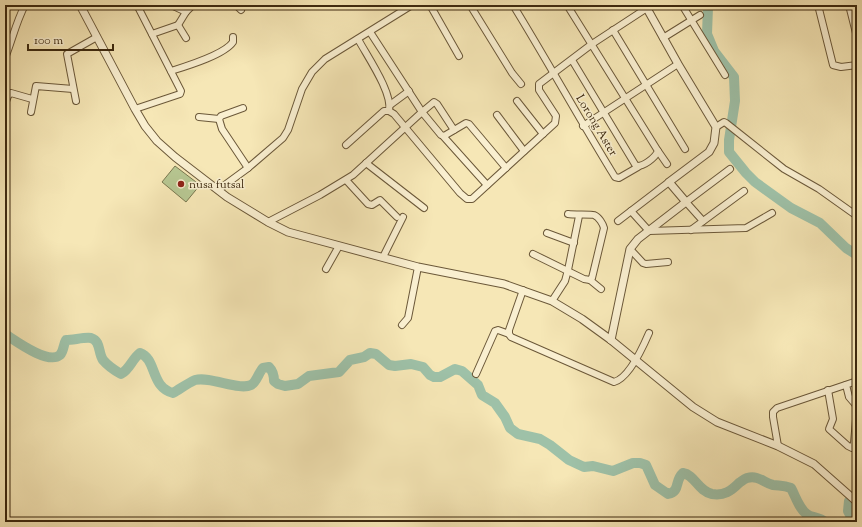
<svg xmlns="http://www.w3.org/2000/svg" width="862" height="527" font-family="'Sorts Mill Goudy',serif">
	<rect width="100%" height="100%" fill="#f6e7b6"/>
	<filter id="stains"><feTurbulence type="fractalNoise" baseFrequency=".005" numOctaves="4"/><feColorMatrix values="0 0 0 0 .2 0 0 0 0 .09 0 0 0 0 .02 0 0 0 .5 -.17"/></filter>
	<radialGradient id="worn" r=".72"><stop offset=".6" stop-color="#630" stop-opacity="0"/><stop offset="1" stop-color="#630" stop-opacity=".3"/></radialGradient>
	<polygon fill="#b7c792" stroke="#7a7850" points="175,166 200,185 186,202 162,182"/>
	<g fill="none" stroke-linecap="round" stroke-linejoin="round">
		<g stroke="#9ec1a8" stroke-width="10">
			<polyline points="706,5 708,7 707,34 714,51 734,77 735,101 729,140 729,152 746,173 755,182 791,208 820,223 846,248 857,255"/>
			<path d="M5 334C16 341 48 365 60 355 64 351 63 345 66 340 73 340 85 337 91 338 101 341 98 353 103 360 108 366 114 370 121 374 130 369 132 359 140 353 157 359 150 387 173 393 180 389 188 383 195 380 211 376 239 391 251 385 256 383 259 372 263 368L269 367C273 371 274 375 274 381L278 384 285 386 298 384 309 376 339 372 350 360 364 357 370 353 376 354 389 365 395 366 411 364 423 367 430 375 434 377H440L455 369 462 371 478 385 482 395 495 403 505 417 510 428 518 434 540 439 550 445 569 460 584 467 593 466 613 471 633 463H640L646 465 655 485 668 494C681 491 674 481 683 473 695 475 698 491 712 494 724 496 731 491 739 483 742 481 744 479 747 478 759 475 764 483 773 485 780 486 783 485 791 488 796 497 800 512 810 516 816 518 821 518 825 522"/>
			<polyline points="849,501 848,511 854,522"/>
		</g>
		<g stroke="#6b5839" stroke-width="8">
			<g id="minor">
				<polyline points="171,5 186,12 193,5"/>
				<polyline points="236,5 241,10"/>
				<polyline points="430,5 459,56"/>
				<polyline points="470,5 512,73 521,84"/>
				<path d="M513 5C548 62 580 120 615 177L619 178 638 167"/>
				<path d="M567 5 658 151C655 158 643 167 636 166L572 60"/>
				<polyline points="682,5 725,75"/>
				<polyline points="818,5 833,65 841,67 857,65"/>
				<polyline points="849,5 857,37"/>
				<polyline points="178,25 186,12"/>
				<polyline points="613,30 685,149"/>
				<polyline points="370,32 422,112 441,135 444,136 466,123 469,124 506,168"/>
				<polyline points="152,34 178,25 186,38"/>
				<polyline points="663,38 700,15"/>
				<path d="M358 39C367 56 393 93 389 111"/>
				<path d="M5 58C12 41 16 22 25 5"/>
				<path d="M171 71C187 66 224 55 233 42V37"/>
				<polyline points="76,101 67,54 97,37"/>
				<polyline points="517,101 543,134"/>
				<polyline points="5,104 8,96 11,93 32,99"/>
				<polyline points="390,105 409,91"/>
				<polyline points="243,108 221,116 219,119 222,129 248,168"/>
				<polyline points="135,109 180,94 181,91 137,5"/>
				<polyline points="31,112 36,86 73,89"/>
				<polyline points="497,115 524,151"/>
				<polyline points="199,117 219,119"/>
				<polyline points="583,126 678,64"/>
				<polyline points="716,127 724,122 726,123 784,169 819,189 857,216"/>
				<polyline points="443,136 487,185"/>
				<polyline points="346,145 384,111 389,111 394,114 460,193 467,199 472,199 555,123 556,116 539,90 539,84 592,44 647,8"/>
				<polyline points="658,151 667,164"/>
				<polyline points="366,163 424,208"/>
				<polyline points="346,180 368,204 372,205 380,200 397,217"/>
				<polyline points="218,190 248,168 283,138 288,130 302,89 312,72 325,59 412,5"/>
				<polyline points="631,211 649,231 746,228 772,213"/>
				<polyline points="618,221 669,182"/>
				<polyline points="703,221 686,202 730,169"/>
				<polyline points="268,222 320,195 353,175 422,112 434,102 437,104 454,130"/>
				<polyline points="691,230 744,191"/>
				<polyline points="547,233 574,243"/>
				<polyline points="630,249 643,263 646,264 668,262"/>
				<path d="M533 254 584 279 590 280 592 278 604 228C603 224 599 217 594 215 591 214 573 215 568 214"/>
				<polyline points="383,257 403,217"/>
				<polyline points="326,269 339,246"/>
				<polyline points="590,280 601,289"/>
				<path d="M523 290 509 330V334L511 337 614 382C629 378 643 347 649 333"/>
				<polyline points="552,301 565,281 568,270 579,216"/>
				<polyline points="402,325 408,318 418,267"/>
				<polyline points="476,374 495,331 498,330 509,334"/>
				<polyline points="828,390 833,419 829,429 848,446 852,448 854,443 857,408 855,404 849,397 846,385"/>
				<polyline points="778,446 773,417 773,412 777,408 857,381"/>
			</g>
		</g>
		<g stroke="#6b5839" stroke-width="9">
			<g id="tertiary">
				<polyline points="80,5 135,109 145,126 157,141 175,157 227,197 268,222 288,232 418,267 504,284 552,301 582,319 611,340 693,407 717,422 778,446 814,464 857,502"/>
				<polyline points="611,340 630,249 638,239 686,202 669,182 709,152 714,143 716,127 678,64 645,5"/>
			</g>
		</g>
		<use href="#minor" stroke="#f9efd0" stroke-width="6"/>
		<use href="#tertiary" stroke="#f9efd0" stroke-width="7"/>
	</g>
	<circle fill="#8f2418" stroke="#f9efd0" stroke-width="1.5" cx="181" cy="184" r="4"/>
	<g text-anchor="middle" stroke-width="3" stroke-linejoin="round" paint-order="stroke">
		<g font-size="12" fill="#3d290f" stroke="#f9efd0">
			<text transform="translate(597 125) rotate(59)" y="4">Lorong Aster</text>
		</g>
		<g font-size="12" fill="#3d290f" stroke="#f9efd0" text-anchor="start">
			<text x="189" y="188">nusa futsal</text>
		</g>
	</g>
	<rect width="862" height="527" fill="none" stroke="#f6e7b6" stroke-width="20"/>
	<rect x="6" y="6" width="850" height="515" fill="none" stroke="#3d290f" stroke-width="2"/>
	<rect x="10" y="10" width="842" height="507" fill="none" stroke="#3d290f"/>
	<path d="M28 44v6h85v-6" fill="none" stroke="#3d290f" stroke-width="2"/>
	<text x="34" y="44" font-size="12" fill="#3d290f" stroke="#f9efd0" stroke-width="3" paint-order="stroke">100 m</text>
	<rect width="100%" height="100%" filter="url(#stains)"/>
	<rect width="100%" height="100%" fill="url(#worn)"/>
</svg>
